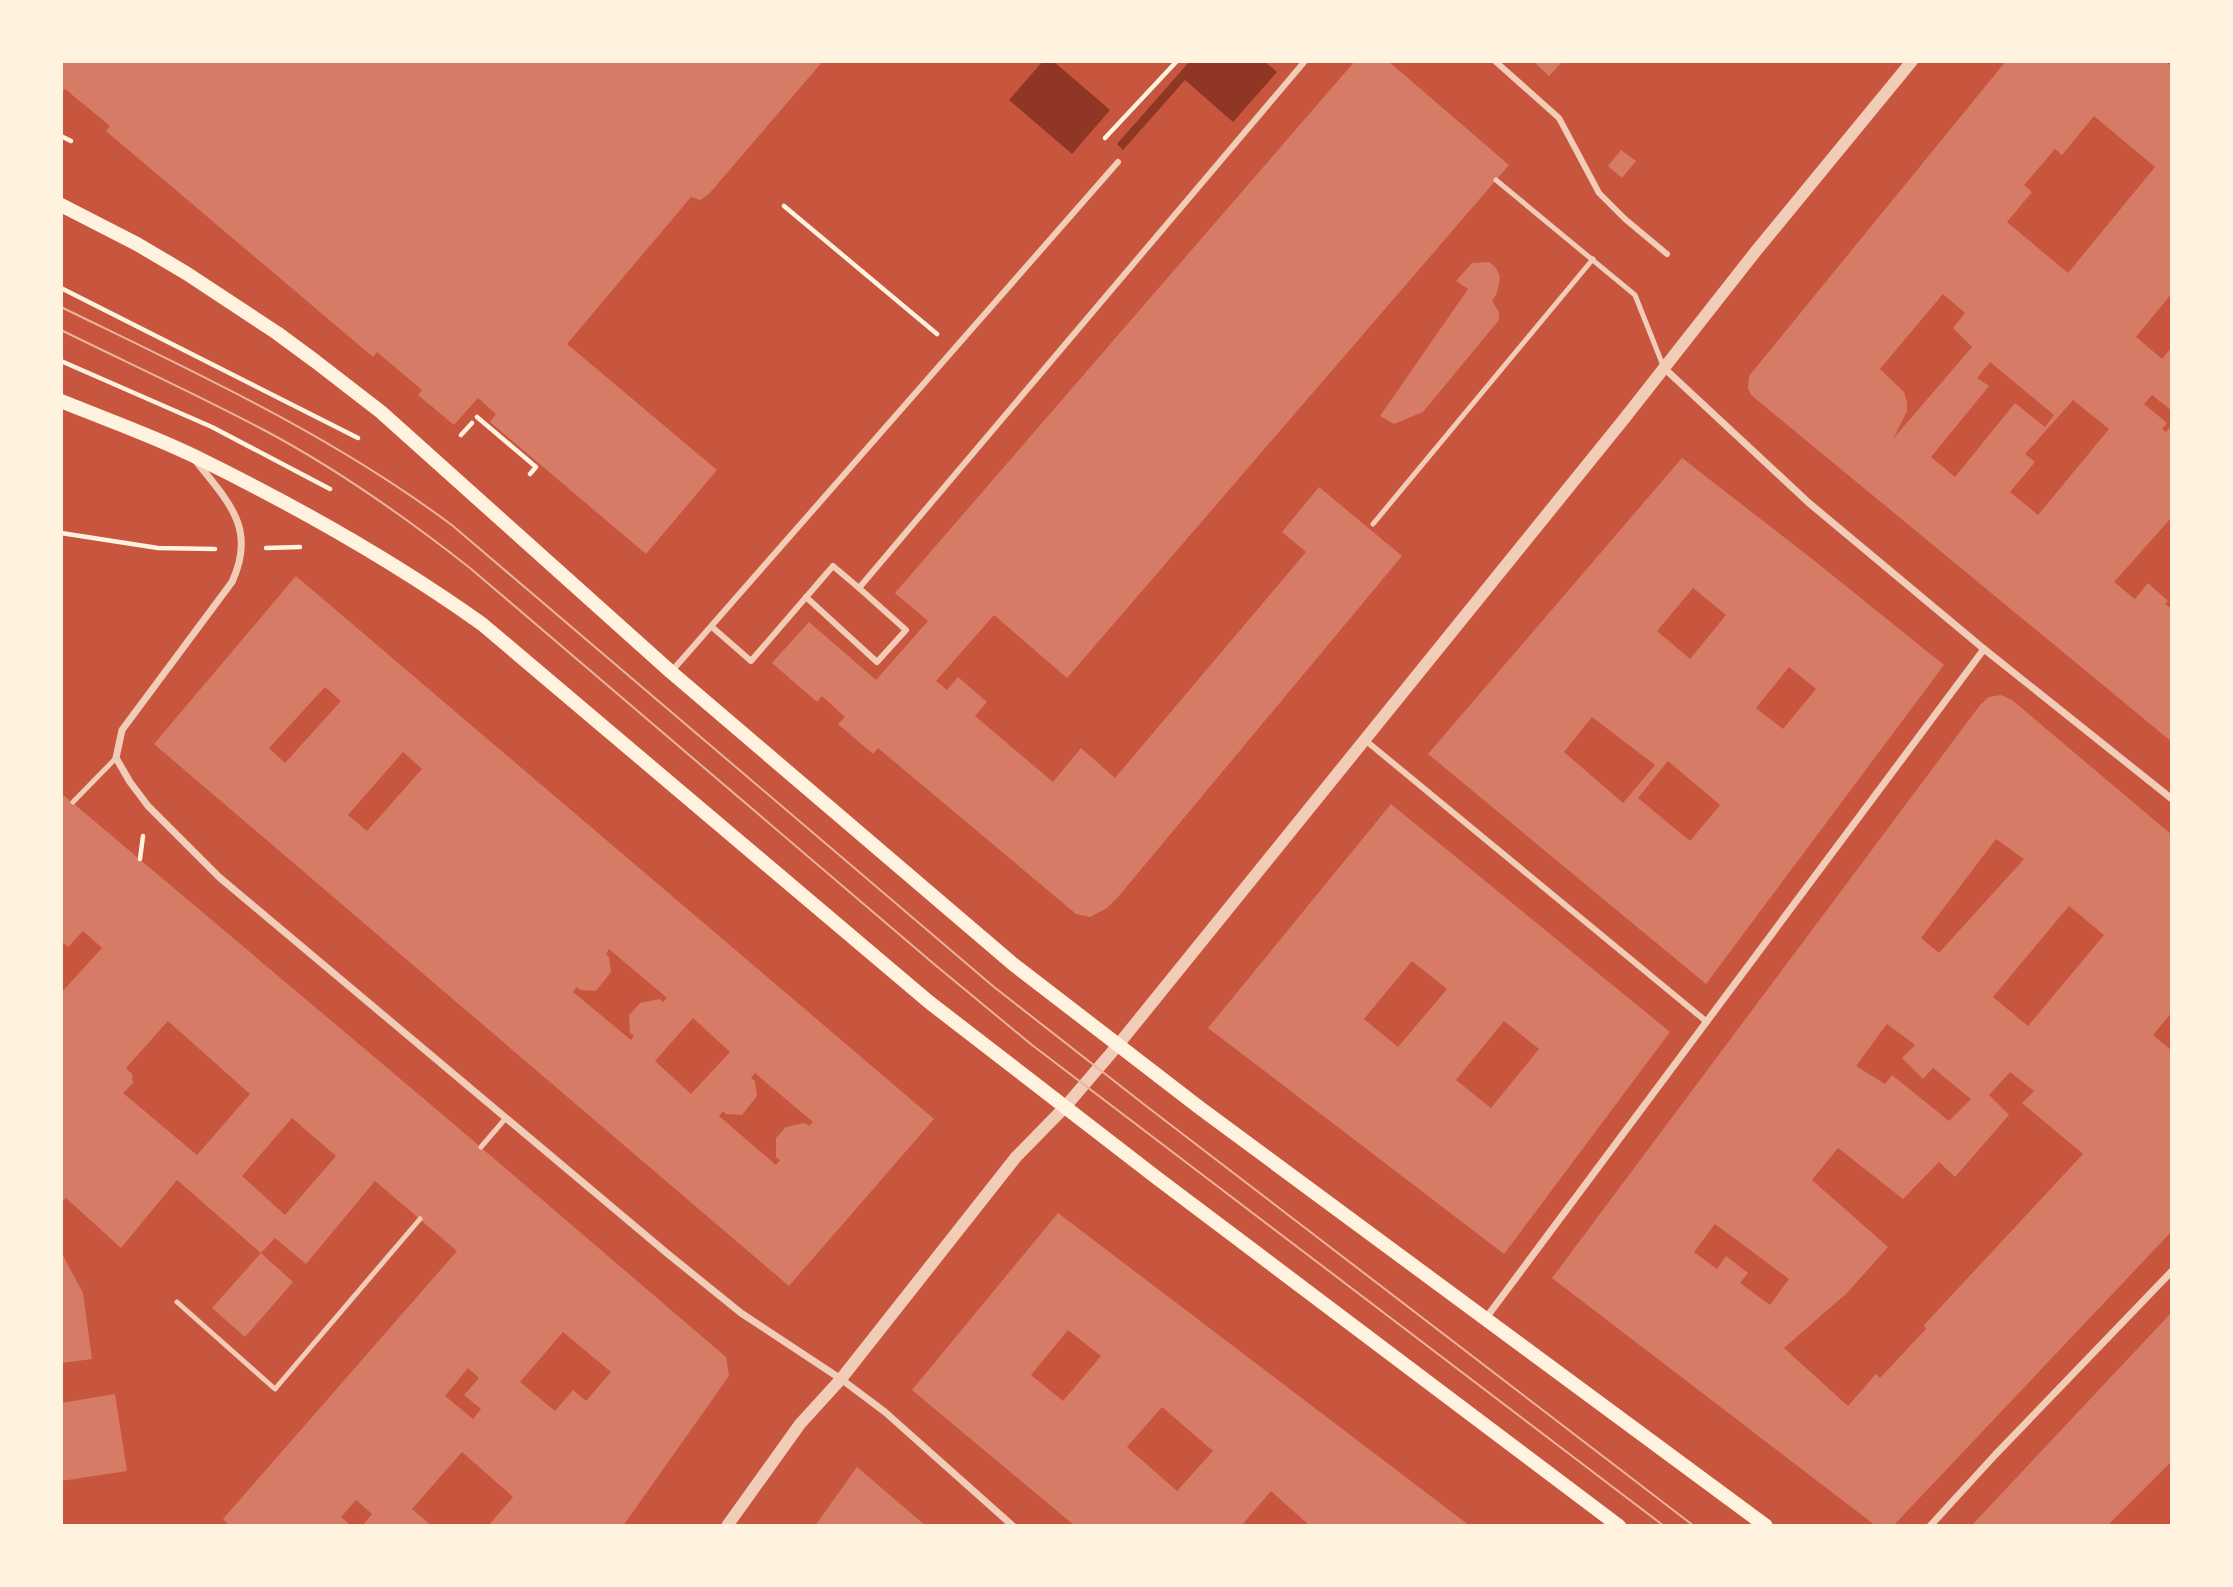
<svg xmlns="http://www.w3.org/2000/svg" width="2233" height="1587" font-family="'IBM Plex Sans',sans-serif">
	<rect width="100%" height="100%" fill="#c8553d"/>
	<g fill="#8f3625">
		<polygon points="1043,61 1053,61 1110,110 1072,154 1009,100"/>
		<polygon points="1190,61 1264,61 1277,72 1233,122 1185,80 1123,150 1117,144"/>
	</g>
	<g fill="#d67c66" fill-rule="evenodd">
		<polygon points="61,61 823,61 708,195 700,200 691,197 567,344 717,470 646,554 490,422 496,414 478,398 454,425 418,395 422,390 377,352 373,357 106,131 110,126 65,89 61,94"/>
		<polygon points="1355,61 1388,61 1509,165 1067,678 994,615 936,681 947,690 958,677 987,702 975,716 1053,782 1081,748 1115,778 1306,552 1282,532 1319,487 1402,556 1118,897 1107,908 1090,917 1076,914 878,748 873,754 838,724 845,717 822,696 817,702 772,663 809,622 876,680 928,621 895,593"/>
		<polygon points="1533,61 1563,61 1549,76"/>
		<path d="M2006 61H2165L2172 67V293L2136 337 2162 359 2172 347V411L2152 395 2144 404 2167 423 2162 429 2166 432 2172 425V517L2114 582 2135 599 2148 583 2168 601 2165 604 2172 609V742L1751 395 1748 388 1749 376ZM2094 116 2155 167 2068 273 2007 222 2032 192 2024 185 2055 149 2062 155ZM1943 294 1965 313 1953 328 1972 347 1893 439 1907 411V402L1904 392 1880 369ZM1990 362 2054 415 2045 427 2015 403 1955 477 1931 457 1989 386 1977 378ZM2073 400 2109 429 2038 515 2010 492 2035 462 2025 454Z"/>
		<polygon points="1621,150 1636,161 1622,178 1608,166"/>
		<polygon points="1489,262 1496,268 1500,277 1497,293 1492,301 1499,312 1499,320 1423,412 1394,424 1380,416 1468,289 1456,281 1472,263"/>
		<path d="M1682 458 1816 562 1944 665 1706 984 1428 754ZM1693 588 1726 615 1690 659 1657 631ZM1789 667 1816 689 1783 729 1756 708ZM1592 717 1655 765 1623 803 1564 752ZM1668 761 1720 805 1690 841 1638 798Z"/>
		<path d="M296 576 934 1119 789 1286 154 744ZM325 687 341 701 285 763 269 748ZM403 752 422 769 367 831 348 815ZM609 949 667 998 663 1002 660 999 640 1003 629 1015 630 1033 634 1036 631 1040 573 992 577 987 580 990 596 991 611 972 609 957 606 954ZM693 1018 730 1052 691 1094 655 1061ZM755 1073 813 1122 809 1126 805 1123 786 1127 776 1138V1157L780 1160 776 1165 719 1116 723 1111 726 1114 742 1115 757 1096 755 1081 751 1078Z"/>
		<path d="M2001 695 2012 700 2172 835V1012L2153 1035 2172 1051V1231L1893 1526H1876L1552 1278 1980 705 1989 697ZM1996 839 2024 859 1939 953 1921 938ZM2069 906 2104 935 2028 1026 1993 997ZM1887 1024 1915 1045 1902 1058 1923 1079 1933 1068 1971 1099 1949 1121 1892 1075 1885 1084 1856 1066ZM2010 1072 2034 1091 2022 1103 2083 1154 1924 1325 1926 1329 1880 1378 1876 1374 1848 1406 1784 1348 1847 1293 1888 1247 1812 1180 1838 1148 1903 1199 1939 1162 1955 1177 2009 1115 1989 1095ZM1715 1224 1789 1279 1770 1305 1740 1283 1748 1273 1726 1256 1717 1269 1694 1252Z"/>
		<path d="M61 793 436 1109 726 1357 729 1376 623 1526H488L513 1497 462 1452 412 1509 432 1526H362L372 1514 356 1500 341 1517 351 1526H230L223 1519 457 1251 375 1181 306 1264 275 1238 261 1253 177 1180 121 1248 66 1198 61 1202V993L102 948 83 931 68 947 61 941ZM168 1021 250 1094 197 1155 123 1093 133 1083 132 1074 126 1068ZM292 1118 336 1156 285 1215 242 1176ZM563 1332 611 1372 586 1401 573 1390 555 1411 520 1382ZM468 1368 479 1378 464 1395 481 1409 473 1419 445 1396Z"/>
		<path d="M1391 804 1670 1032 1504 1254 1208 1028ZM1412 961 1447 989 1398 1047 1364 1019ZM1504 1021 1539 1049 1491 1108 1456 1080Z"/>
		<path d="M1058 1213 1420 1488 1470 1526H1310L1271 1491 1241 1526H1075L912 1390ZM1068 1330 1101 1356 1063 1401 1031 1375ZM1162 1407 1213 1451 1177 1491 1127 1447Z"/>
		<polygon points="61,1252 83,1293 92,1359 61,1363"/>
		<polygon points="261,1253 293,1282 245,1337 212,1308"/>
		<polygon points="2172,1312 2172,1461 2110,1523 2113,1526 1971,1526"/>
		<polygon points="115,1394 127,1471 61,1481 61,1403"/>
		<polygon points="857,1467 926,1526 815,1526"/>
	</g>
	<g fill="none" stroke-linecap="round" stroke-linejoin="round">
		<g stroke="#fff3e0" stroke-width="4.5">
			<polyline points="61,136 71,141"/>
			<polyline points="1105,138 1177,61"/>
			<polyline points="784,206 937,334"/>
			<polyline points="61,288 358,438"/>
			<polyline points="61,361 212,427 330,489"/>
			<polyline points="477,417 536,467 530,474"/>
			<polyline points="461,435 472,423"/>
			<polyline points="61,533 158,548 215,549"/>
			<polyline points="266,548 300,547"/>
			<polyline points="140,859 143,836"/>
		</g>
		<g stroke="#f1ccb7" stroke-width="5">
			<polyline points="1496,180 1635,295 1664,368"/>
			<polyline points="1373,524 1593,259"/>
			<polyline points="73,802 116,758"/>
			<polyline points="481,1147 505,1119"/>
			<polyline points="177,1302 275,1389 420,1219"/>
		</g>
		<g stroke="#f1ccb7" stroke-width="6">
			<polyline points="1495,61 1559,118 1599,193 1625,219 1667,254"/>
			<polyline points="806,597 877,662 906,630 859,588"/>
			<polyline points="712,627 751,661 833,566 859,588 1305,61"/>
			<polyline points="671,672 1118,162"/>
			<polyline points="1365,740 1707,1022"/>
		</g>
		<g stroke="#f1ccb7" stroke-width="7">
			<polyline points="1664,368 1809,503 1984,649 2172,799"/>
			<path d="M196 461C228 502 257 528 232 582L122 730 116 758 130 782 148 806 219 877 668 1254 741 1313 841 1379 885 1412 1013 1526"/>
			<polyline points="1486,1318 1984,649"/>
			<polyline points="1930,1526 1995,1455 2172,1271"/>
		</g>
		<polyline stroke="#f1ccb7" stroke-width="12" points="727,1526 800,1424 841,1379 1016,1157 1065,1107 1118,1045 1624,419 1756,251 1912,61"/>
		<g stroke="#fff3e0" stroke-width="14">
			<polyline points="61,205 137,244 186,273 277,333 315,361 381,412 671,672 1013,964 1200,1108 1766,1526"/>
			<path d="M61 401C105 419 151 435 194 456 294 505 391 559 482 624L929 1002 1157 1178 1619 1526"/>
		</g>
		<g stroke="#e9b49f" stroke-width="2">
			<path d="M61 307C196 373 332 435 453 526L994 987 1150 1109 1694 1526"/>
			<path d="M61 330C128 363 196 394 262 429 336 468 404 516 470 568L934 964 1032 1045 1664 1526"/>
		</g>
	</g>
	<rect width="2233" height="1587" fill="none" stroke="#fff3e0" stroke-width="126"/>
</svg>
